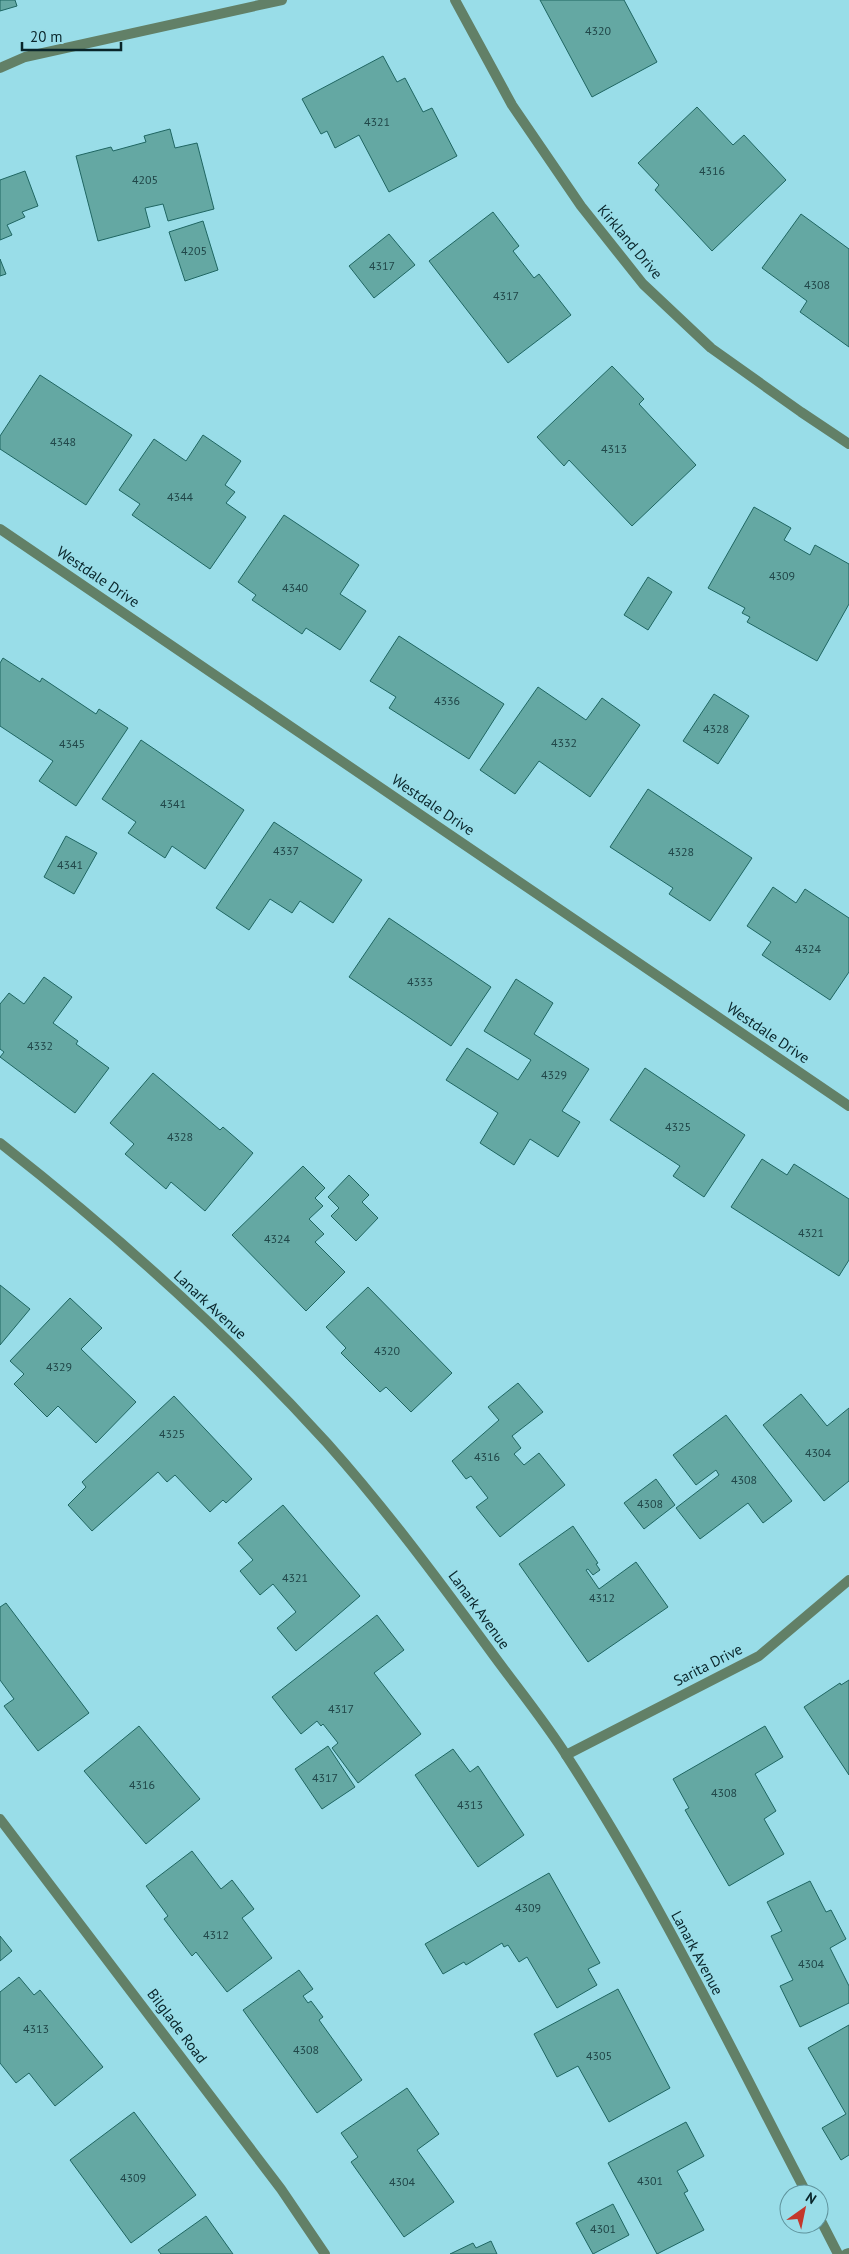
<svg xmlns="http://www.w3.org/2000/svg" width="849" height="2254" font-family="'PT Sans',sans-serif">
	<rect width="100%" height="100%" fill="#99dde8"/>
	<g fill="#64a8a3" stroke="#1f6662">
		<polygon points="0,0 15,0 17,6 0,11"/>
		<polygon points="540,0 624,0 657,62 592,97"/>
		<polygon points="383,56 397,82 405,78 423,112 432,108 457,156 389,192 359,135 335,148 327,131 321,134 302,99"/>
		<polygon points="697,107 733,145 744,135 786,180 712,251 655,190 659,185 638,163"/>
		<polygon points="170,129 175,148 197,143 214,209 168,221 163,204 145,208 150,227 98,241 76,156 111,147 113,151 146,142 144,136"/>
		<polygon points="25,171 38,206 22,212 25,217 7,225 12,235 0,240 0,180"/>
		<polygon points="493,212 519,246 513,251 534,278 539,274 571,315 508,363 429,261"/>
		<polygon points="801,214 849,249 849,347 800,312 807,301 762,268"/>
		<polygon points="203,221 218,270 185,281 169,232"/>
		<polygon points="389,234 415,265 374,298 349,266"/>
		<polygon points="0,259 6,274 0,276"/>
		<polygon points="612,366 644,399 639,404 696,465 632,526 569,460 564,466 537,437"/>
		<polygon points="40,375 132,435 86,505 0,449 0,436"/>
		<polygon points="203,435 241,461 225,485 235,492 226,503 246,517 210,569 132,515 140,504 119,490 154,439 186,461"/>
		<polygon points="754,507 791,528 784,540 810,555 815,545 849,564 849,604 817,661 747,622 750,617 742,613 745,608 708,588"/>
		<polygon points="284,515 359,565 340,594 366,611 340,650 306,628 302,634 252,600 256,595 238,582"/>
		<polygon points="648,577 672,592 648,630 624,615"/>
		<polygon points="399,636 504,704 469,759 389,708 396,697 370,681"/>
		<polygon points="3,658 40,682 42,678 96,714 99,709 128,728 76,806 39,781 53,761 0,726 0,663"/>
		<polygon points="538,687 586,720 602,698 640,725 590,797 539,761 515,794 480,770"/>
		<polygon points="714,694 749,716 718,764 683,741"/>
		<polygon points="141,740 244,810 205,869 172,846 165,858 128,833 136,822 102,799"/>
		<polygon points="648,789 752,858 710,921 669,894 673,888 610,847"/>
		<polygon points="274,822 362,880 333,923 300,901 292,913 270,899 249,930 216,908"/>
		<polygon points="66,836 97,853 74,894 44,877"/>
		<polygon points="773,887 796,903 805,889 849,918 849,972 830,1000 762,955 771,942 747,926"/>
		<polygon points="389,918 491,987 451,1046 349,977"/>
		<polygon points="44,977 72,997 53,1023 78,1041 76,1044 109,1068 75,1113 0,1057 4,1052 0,1049 0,1004 9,993 24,1004"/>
		<polygon points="516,979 553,1003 534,1034 589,1069 562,1111 580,1122 558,1157 530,1139 514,1165 480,1143 498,1113 446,1080 467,1048 518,1080 531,1060 484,1031"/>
		<polygon points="645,1068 745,1135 704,1197 673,1176 680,1166 610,1120"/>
		<polygon points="153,1073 220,1130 223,1127 253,1153 205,1211 171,1182 166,1189 125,1154 134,1144 110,1123"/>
		<polygon points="762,1159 787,1175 794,1164 849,1199 849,1260 839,1276 731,1207"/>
		<polygon points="303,1166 325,1188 315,1198 323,1206 309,1219 324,1234 315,1242 345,1272 306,1311 232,1235"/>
		<polygon points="349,1175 369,1195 362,1202 378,1218 356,1241 331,1216 339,1208 328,1197"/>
		<polygon points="0,1285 30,1309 0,1345"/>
		<polygon points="368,1287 452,1373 411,1412 386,1387 380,1392 341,1353 346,1348 326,1327"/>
		<polygon points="70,1298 102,1328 81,1349 136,1402 96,1443 58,1406 47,1417 14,1384 24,1374 10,1361"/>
		<polygon points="518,1383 543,1412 512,1436 521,1448 514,1454 524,1465 539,1453 565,1485 500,1537 476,1507 488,1498 471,1476 466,1479 452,1461 499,1420 488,1407"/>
		<polygon points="801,1394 827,1426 849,1408 849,1481 824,1501 763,1425"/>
		<polygon points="174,1396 252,1479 226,1503 223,1500 210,1512 175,1475 167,1482 158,1472 92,1531 68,1505 86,1487 82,1482"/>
		<polygon points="726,1415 792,1501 763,1523 748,1503 700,1539 676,1508 719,1475 716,1470 696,1485 673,1455"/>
		<polygon points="656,1479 675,1505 644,1529 624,1503"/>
		<polygon points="283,1505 360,1596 296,1651 277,1628 296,1612 273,1584 260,1595 240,1571 253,1560 238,1543"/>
		<polygon points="573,1526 598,1563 596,1564 600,1570 593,1575 588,1569 586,1570 599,1589 636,1562 668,1607 588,1662 519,1564"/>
		<polygon points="6,1603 89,1713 38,1751 4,1706 14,1699 0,1680 0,1607"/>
		<polygon points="377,1615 404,1650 374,1673 421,1734 358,1783 332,1748 338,1743 323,1724 321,1726 317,1721 301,1734 272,1697"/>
		<polygon points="849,1680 849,1775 804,1707 840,1683 841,1685"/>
		<polygon points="139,1726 200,1799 146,1844 84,1771"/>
		<polygon points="765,1726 783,1757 755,1774 776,1811 764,1819 784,1854 729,1886 685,1810 689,1808 673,1779"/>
		<polygon points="328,1746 355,1787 322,1809 295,1769"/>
		<polygon points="453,1749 470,1772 478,1766 524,1835 478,1867 415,1775"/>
		<polygon points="192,1851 221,1889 232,1880 254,1909 242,1918 272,1958 227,1992 196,1952 192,1956 164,1919 168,1916 146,1886"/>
		<polygon points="549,1873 600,1963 588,1969 597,1985 557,2008 527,1957 519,1962 508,1945 504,1947 502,1943 466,1965 464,1962 443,1974 425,1944"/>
		<polygon points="810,1881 826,1912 831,1910 846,1939 830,1948 849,1986 849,2003 800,2027 780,1986 793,1980 771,1936 782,1931 767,1902"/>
		<polygon points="0,1936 12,1951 0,1961"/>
		<polygon points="299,1970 313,1989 303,1996 308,2003 311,2001 323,2017 319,2020 362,2080 317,2113 243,2010"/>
		<polygon points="19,1977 34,1995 40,1990 103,2067 55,2106 29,2073 16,2083 0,2063 0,1992"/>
		<polygon points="618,1989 670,2088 609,2122 578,2066 557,2077 534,2034"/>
		<polygon points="849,2025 849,2155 841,2160 822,2128 846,2114 808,2048"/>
		<polygon points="407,2088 439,2134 417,2150 454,2202 404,2237 351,2162 358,2157 341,2133"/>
		<polygon points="134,2112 196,2195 131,2243 70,2160"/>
		<polygon points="686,2122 704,2156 677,2171 688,2191 684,2193 704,2230 657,2254 608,2163"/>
		<polygon points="613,2204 629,2235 593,2254 576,2223"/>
		<polygon points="206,2216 233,2254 161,2254 158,2250"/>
		<polygon points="491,2241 497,2254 450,2254 473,2243 476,2248"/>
	</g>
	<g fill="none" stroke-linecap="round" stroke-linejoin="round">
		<g stroke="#628067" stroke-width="10">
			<polyline points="455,0 512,105 581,206 643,284 711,348 801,412 849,444"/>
			<polyline points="0,68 25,57 282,0"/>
			<path d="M0 1143C116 1234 227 1333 327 1443 385 1508 437 1578 489 1649 515 1685 544 1720 568 1758 658 1897 730 2047 807 2194"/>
			<polyline points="566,1755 759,1656 849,1580"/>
			<polyline points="0,1819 281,2189 325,2254"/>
			<polyline points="819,2217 838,2254"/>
		</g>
		<g stroke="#628067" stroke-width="10">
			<polyline points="0,529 849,1106"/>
			<polyline points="846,2254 849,2253"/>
		</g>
	</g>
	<g text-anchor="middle" stroke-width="5" stroke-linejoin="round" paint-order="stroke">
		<g font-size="12" fill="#204648">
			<text x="598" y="35">4320</text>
			<text x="377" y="126">4321</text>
			<text x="712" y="175">4316</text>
			<text x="145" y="184">4205</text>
			<text x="194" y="255">4205</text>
			<text x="382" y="270">4317</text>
			<text x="817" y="289">4308</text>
			<text x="506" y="300">4317</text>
			<text x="63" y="446">4348</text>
			<text x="614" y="453">4313</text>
			<text x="180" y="501">4344</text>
			<text x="782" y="580">4309</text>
			<text x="295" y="592">4340</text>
			<text x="447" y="705">4336</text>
			<text x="716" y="733">4328</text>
			<text x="564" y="747">4332</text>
			<text x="72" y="748">4345</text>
			<text x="173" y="808">4341</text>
			<text x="286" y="855">4337</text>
			<text x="681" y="856">4328</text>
			<text x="70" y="869">4341</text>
			<text x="808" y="953">4324</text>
			<text x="420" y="986">4333</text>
			<text x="40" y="1050">4332</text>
			<text x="554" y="1079">4329</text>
			<text x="678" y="1131">4325</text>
			<text x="180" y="1141">4328</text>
			<text x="811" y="1237">4321</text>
			<text x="277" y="1243">4324</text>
			<text x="387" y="1355">4320</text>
			<text x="59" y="1371">4329</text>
			<text x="172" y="1438">4325</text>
			<text x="818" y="1457">4304</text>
			<text x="487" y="1461">4316</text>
			<text x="744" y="1484">4308</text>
			<text x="650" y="1508">4308</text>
			<text x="295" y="1582">4321</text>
			<text x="602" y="1602">4312</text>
			<text x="341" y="1713">4317</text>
			<text x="325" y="1782">4317</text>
			<text x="142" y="1789">4316</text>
			<text x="724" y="1797">4308</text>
			<text x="470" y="1809">4313</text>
			<text x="528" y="1912">4309</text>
			<text x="216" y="1939">4312</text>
			<text x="811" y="1968">4304</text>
			<text x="36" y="2033">4313</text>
			<text x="306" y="2054">4308</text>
			<text x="599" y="2060">4305</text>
			<text x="133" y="2182">4309</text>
			<text x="650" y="2185">4301</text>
			<text x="402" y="2186">4304</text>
			<text x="603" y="2233">4301</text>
		</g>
		<g font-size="15" fill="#09252a" stroke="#99dde8">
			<text transform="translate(630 242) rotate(50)" y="5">Kirkland Drive</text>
			<text transform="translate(98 577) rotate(34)" y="5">Westdale Drive</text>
			<text transform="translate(433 805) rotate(34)" y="5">Westdale Drive</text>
			<text transform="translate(768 1033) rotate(34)" y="5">Westdale Drive</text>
			<text transform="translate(210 1305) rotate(43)" y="5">Lanark Avenue</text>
			<text transform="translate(479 1610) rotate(54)" y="5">Lanark Avenue</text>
			<text transform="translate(708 1665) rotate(-27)" y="5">Sarita Drive</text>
			<text transform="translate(697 1953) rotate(62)" y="5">Lanark Avenue</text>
			<text transform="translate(177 2026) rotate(53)" y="5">Bilglade Road</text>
		</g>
	</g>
	<g transform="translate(804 2209) rotate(33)"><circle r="24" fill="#99dde8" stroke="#5f939c"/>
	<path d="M0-4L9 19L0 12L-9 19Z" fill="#c4372b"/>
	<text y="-8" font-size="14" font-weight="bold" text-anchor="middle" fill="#09252a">N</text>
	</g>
	<path d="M22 42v8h99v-8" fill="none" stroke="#09252a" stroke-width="2.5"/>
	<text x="30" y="42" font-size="15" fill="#09252a" stroke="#99dde8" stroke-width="4" paint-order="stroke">20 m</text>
</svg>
